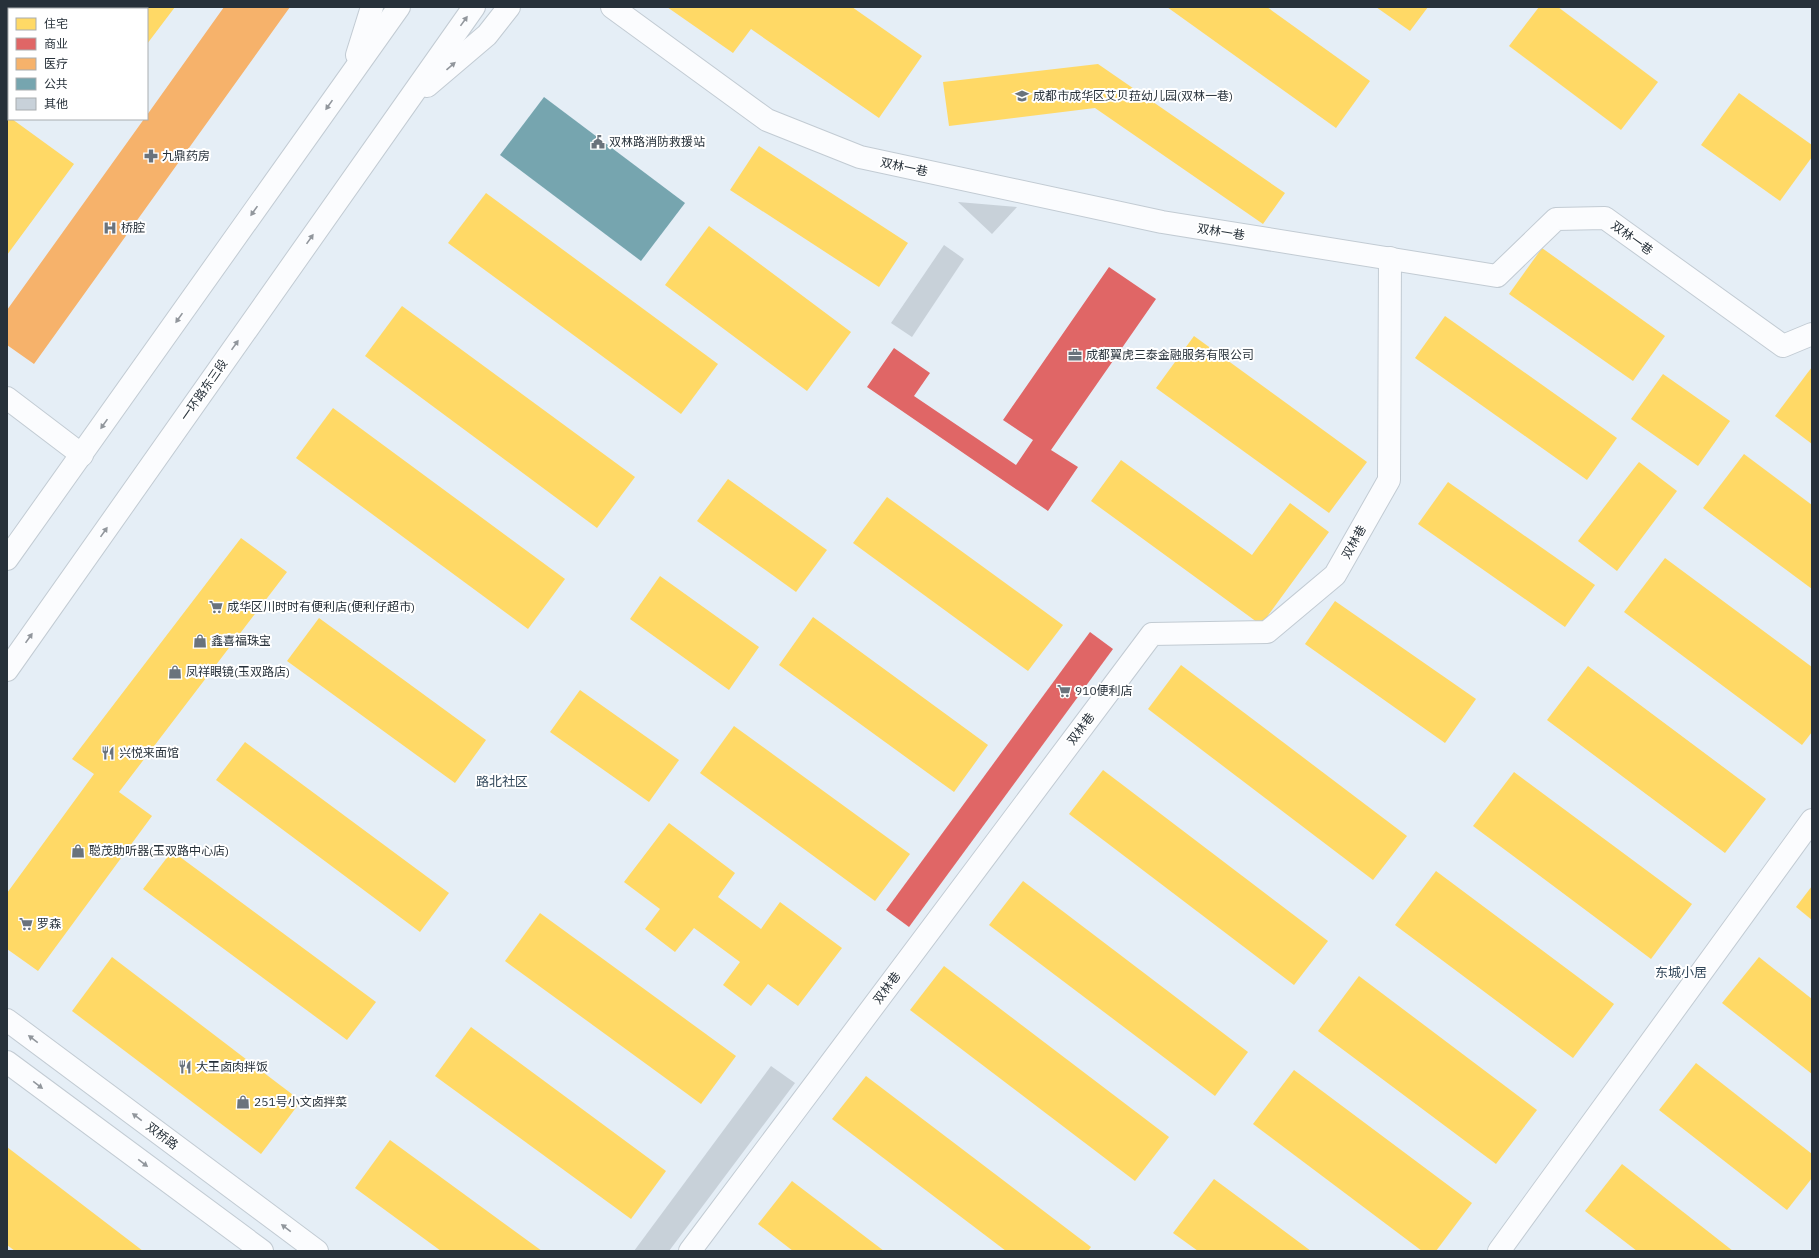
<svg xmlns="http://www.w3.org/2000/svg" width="1819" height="1258" font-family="'IBM Plex Sans','Noto Sans SC',sans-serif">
	<rect width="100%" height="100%" fill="#e5eef6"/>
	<g fill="#ffd966">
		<polygon points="7,7 175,7 147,44 147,9 9,9 9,50 7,49"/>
		<polygon points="667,7 852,7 922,56 879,118 751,29 733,53"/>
		<polygon points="1167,7 1267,7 1370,81 1336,128"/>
		<polygon points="1376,7 1428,7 1410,31"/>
		<polygon points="1539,7 1558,7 1658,82 1621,130 1509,46"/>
		<polygon points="1098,64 1285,193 1263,224 1095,108 949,126 943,82"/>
		<polygon points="1739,93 1812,145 1812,157 1780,201 1701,145"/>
		<polygon points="9,117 9,119 12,119 74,164 7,255 7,120"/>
		<polygon points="759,146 908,243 879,287 730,190"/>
		<polygon points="486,193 718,364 681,414 448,243"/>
		<polygon points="709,226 851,332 807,391 665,285"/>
		<polygon points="1542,248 1665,336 1633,381 1509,294"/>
		<polygon points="402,306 635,477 597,528 365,356"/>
		<polygon points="1445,316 1617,438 1587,480 1415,358"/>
		<polygon points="1194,336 1367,462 1329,513 1156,388"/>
		<polygon points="1812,367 1812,444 1775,416"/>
		<polygon points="1663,374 1730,421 1698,466 1631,419"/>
		<polygon points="333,408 565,579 528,629 296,458"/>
		<polygon points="1744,454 1812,505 1812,589 1703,508"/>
		<polygon points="1121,460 1252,555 1290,503 1329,532 1261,625 1091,501"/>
		<polygon points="1639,462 1677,491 1617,571 1578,541"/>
		<polygon points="728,479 827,550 796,592 697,521"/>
		<polygon points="1448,482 1595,585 1565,627 1418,524"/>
		<polygon points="887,497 1063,625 1028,671 853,543"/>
		<polygon points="241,538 287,572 119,792 152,816 38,971 7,949 7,893 94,774 72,759"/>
		<polygon points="1665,558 1812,667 1812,732 1802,745 1624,612"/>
		<polygon points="660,576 759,647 729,690 630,619"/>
		<polygon points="1335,601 1476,699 1445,743 1305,644"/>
		<polygon points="813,617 988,745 954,792 779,665"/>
		<polygon points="319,618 486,740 455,783 287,661"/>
		<polygon points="1181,665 1407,836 1373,880 1148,709"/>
		<polygon points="1588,666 1766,799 1725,853 1547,720"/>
		<polygon points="580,690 679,760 649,802 550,732"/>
		<polygon points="734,726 910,854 875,901 700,773"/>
		<polygon points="245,742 449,893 420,932 216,780"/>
		<polygon points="1103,770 1328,941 1294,985 1069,814"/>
		<polygon points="1514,772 1692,904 1651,959 1473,826"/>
		<polygon points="669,823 735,873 718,897 761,929 780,902 842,948 798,1006 768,984 751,1006 723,985 740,962 694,928 675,952 645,929 660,909 624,882"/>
		<polygon points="172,851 376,1002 347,1040 143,889"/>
		<polygon points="1436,871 1614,1004 1573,1058 1395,925"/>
		<polygon points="1023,881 1248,1052 1215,1096 989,925"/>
		<polygon points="1812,886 1812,920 1796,907"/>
		<polygon points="540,913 736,1056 701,1104 505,961"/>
		<polygon points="112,957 301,1101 261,1154 72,1011"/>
		<polygon points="1759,957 1812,999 1812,1074 1722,1003"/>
		<polygon points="944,966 1169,1137 1135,1181 910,1010"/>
		<polygon points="1359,976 1537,1110 1496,1164 1318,1031"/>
		<polygon points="471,1027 666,1171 631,1219 435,1076"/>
		<polygon points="1696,1063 1812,1154 1812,1178 1787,1210 1659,1110"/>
		<polygon points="1294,1070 1472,1203 1436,1251 1422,1251 1253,1124"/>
		<polygon points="866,1076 1091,1247 1088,1251 1006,1251 832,1119"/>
		<polygon points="390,1140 542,1251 441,1251 355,1188"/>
		<polygon points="7,1147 143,1251 15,1251 7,1245"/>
		<polygon points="1622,1164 1733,1251 1637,1251 1585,1211"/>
		<polygon points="1214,1179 1311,1251 1198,1251 1173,1233"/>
		<polygon points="792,1181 884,1251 793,1251 758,1224"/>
	</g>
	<g fill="#e06666">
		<polygon points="1109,267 1156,299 1051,450 1078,467 1048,511 867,387 894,348 930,373 914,396 1016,465 1033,440 1003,420"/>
		<polygon points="1090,632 1113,649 909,927 886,910"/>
	</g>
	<polygon fill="#f6b26b" points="224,7 290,7 34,364 7,345 7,310 144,119 147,119 147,115"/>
	<polygon fill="#76a5af" points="544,97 685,203 641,261 500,155"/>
	<g fill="#c8d1d9">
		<polygon points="958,202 1017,207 992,234"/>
		<polygon points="944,245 964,259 912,337 891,323"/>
		<polygon points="771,1066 795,1083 669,1251 634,1251"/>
	</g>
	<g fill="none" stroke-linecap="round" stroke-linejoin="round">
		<g stroke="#c2cbd3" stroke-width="24">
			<g id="minor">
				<polyline points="612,7 767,120 860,157 1162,222 1497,276 1556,219 1605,218 1783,346 1812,334"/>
				<polyline points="7,398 82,455"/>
				<polyline points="690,1251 1152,634 1267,632 1335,575 1389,480 1390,258"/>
				<polyline points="1499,1251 1812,820"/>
			</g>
		</g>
		<g stroke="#c2cbd3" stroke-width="24">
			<g id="secondary">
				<polyline points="7,1020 317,1251"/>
				<polyline points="7,1062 262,1251"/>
			</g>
		</g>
		<g stroke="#c2cbd3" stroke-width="24">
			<g id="primary">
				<polyline points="357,55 372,7"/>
				<polyline points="427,86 487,35 509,7"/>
				<polyline points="7,559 399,7"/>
				<polyline points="7,670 474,7"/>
			</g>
		</g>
		<use href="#minor" stroke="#fbfcfe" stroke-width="22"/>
		<use href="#secondary" stroke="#fbfcfe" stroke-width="22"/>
		<use href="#primary" stroke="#fbfcfe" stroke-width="22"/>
	</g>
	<defs><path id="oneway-solid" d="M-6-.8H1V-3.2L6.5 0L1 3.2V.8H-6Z"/></defs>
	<g fill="#91969c">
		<use href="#oneway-solid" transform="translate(464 21) rotate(-54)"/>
		<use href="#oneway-solid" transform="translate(451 66) rotate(-41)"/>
		<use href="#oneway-solid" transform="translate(329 105) rotate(125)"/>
		<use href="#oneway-solid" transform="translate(254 211) rotate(125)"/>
		<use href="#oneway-solid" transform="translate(310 239) rotate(-55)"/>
		<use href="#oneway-solid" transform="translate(179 318) rotate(125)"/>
		<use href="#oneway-solid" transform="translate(235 345) rotate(-55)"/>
		<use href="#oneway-solid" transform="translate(104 424) rotate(125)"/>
		<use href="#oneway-solid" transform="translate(104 532) rotate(-55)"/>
		<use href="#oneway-solid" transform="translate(29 638) rotate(-55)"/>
		<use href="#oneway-solid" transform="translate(33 1039) rotate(-143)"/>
		<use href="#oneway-solid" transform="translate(38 1085) rotate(37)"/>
		<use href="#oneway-solid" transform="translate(137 1117) rotate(-143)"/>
		<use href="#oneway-solid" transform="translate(143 1163) rotate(37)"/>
		<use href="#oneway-solid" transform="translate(286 1228) rotate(-143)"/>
	</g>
	<defs>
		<g id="school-bare" transform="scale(1.08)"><path d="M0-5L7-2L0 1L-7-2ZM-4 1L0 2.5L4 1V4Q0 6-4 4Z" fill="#6a737c" stroke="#fff" stroke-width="2.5" paint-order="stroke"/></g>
		<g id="civic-bare" transform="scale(1.08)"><path d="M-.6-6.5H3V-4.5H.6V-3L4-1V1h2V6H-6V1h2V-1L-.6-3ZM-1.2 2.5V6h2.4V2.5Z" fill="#6a737c" stroke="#fff" stroke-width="2.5" paint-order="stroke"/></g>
		<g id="pharmacy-bare" transform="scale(1.08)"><path d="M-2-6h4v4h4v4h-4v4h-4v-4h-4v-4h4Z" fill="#6a737c" stroke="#fff" stroke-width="2.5" paint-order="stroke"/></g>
		<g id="hospital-bare" transform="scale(1.08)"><path d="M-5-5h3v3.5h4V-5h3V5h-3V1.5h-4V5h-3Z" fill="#6a737c" stroke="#fff" stroke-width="2.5" paint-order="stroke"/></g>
		<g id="office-bare" transform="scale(1.08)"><path d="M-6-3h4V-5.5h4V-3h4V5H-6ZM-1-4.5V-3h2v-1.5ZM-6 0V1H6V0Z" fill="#6a737c" stroke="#fff" stroke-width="2.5" paint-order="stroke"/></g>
		<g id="supermarket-bare" transform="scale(1.08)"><path d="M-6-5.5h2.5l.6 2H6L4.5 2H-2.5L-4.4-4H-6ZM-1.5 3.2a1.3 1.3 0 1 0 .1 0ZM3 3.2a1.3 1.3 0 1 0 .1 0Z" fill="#6a737c" stroke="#fff" stroke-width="2.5" paint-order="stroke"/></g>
		<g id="shop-bare" transform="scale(1.08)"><path d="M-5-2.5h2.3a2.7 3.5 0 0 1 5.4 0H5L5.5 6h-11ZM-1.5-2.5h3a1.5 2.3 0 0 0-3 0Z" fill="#6a737c" stroke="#fff" stroke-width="2.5" paint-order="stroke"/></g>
		<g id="restaurant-bare" transform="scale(1.08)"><path d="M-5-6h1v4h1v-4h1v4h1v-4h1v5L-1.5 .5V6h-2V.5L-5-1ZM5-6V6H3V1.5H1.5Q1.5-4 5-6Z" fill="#6a737c" stroke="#fff" stroke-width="2.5" paint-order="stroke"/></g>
	</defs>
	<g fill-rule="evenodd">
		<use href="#school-bare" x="1022" y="96"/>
		<use href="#civic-bare" x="598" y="142"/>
		<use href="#pharmacy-bare" x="151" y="156"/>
		<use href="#hospital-bare" x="110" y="228"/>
		<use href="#office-bare" x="1075" y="355"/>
		<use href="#supermarket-bare" x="216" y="607"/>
		<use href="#shop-bare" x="200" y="641"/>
		<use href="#shop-bare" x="175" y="672"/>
		<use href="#supermarket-bare" x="1064" y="691"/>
		<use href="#restaurant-bare" x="108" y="753"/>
		<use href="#shop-bare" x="78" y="851"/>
		<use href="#supermarket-bare" x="26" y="924"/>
		<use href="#restaurant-bare" x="185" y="1067"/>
		<use href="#shop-bare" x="243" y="1102"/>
	</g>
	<g text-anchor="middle" stroke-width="4" stroke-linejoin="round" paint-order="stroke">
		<g font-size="12" fill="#27313a" stroke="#fff" text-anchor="start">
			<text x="1033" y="100">成都市成华区艾贝菈幼儿园(双林一巷)</text>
			<text x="609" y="146">双林路消防救援站</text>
			<text x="162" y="160">九鼎药房</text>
			<text x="121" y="232">桥腔</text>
			<text x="1086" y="359">成都翼虎三泰金融服务有限公司</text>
			<text x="227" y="611">成华区川时时有便利店(便利仔超市)</text>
			<text x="211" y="645">鑫喜福珠宝</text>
			<text x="186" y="676">凤祥眼镜(玉双路店)</text>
			<text x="1075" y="695">910便利店</text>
			<text x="119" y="757">兴悦来面馆</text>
			<text x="89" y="855">聪茂助听器(玉双路中心店)</text>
			<text x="37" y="928">罗森</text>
			<text x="196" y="1071">大王卤肉拌饭</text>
			<text x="254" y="1106">251号小文卤拌菜</text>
		</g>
		<g font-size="12" fill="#27313a" stroke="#fff">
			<text transform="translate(904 167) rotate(12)" y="4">双林一巷</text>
			<text transform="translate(1221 232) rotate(9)" y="4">双林一巷</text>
			<text transform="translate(1632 238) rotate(36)" y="4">双林一巷</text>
			<text transform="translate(204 390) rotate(-55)" y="4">一环路东三段</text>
			<text transform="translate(1354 542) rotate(-61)" y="4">双林巷</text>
			<text transform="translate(1081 729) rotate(-53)" y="4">双林巷</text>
			<text transform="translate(887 988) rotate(-53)" y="4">双林巷</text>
			<text transform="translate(162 1136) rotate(37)" y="4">双桥路</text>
		</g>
		<g font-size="13" fill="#32485b" stroke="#fff">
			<text x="502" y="786">路北社区</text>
			<text x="1681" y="977">东城小居</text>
		</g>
	</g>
	<rect width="1819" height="1258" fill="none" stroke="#27313a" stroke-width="16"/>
	<rect x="8" y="8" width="140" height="112" fill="#ffffff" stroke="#a9adb0"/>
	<rect x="16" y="18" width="20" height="12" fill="#ffd966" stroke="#a9adb0"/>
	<text x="44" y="28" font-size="12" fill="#27313a">住宅</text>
	<rect x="16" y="38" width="20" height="12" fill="#e06666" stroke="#a9adb0"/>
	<text x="44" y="48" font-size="12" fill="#27313a">商业</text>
	<rect x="16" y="58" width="20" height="12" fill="#f6b26b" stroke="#a9adb0"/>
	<text x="44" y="68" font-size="12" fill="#27313a">医疗</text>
	<rect x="16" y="78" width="20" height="12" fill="#76a5af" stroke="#a9adb0"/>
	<text x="44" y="88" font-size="12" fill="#27313a">公共</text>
	<rect x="16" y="98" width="20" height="12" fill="#c8d1d9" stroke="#a9adb0"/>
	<text x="44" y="108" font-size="12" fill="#27313a">其他</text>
</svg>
